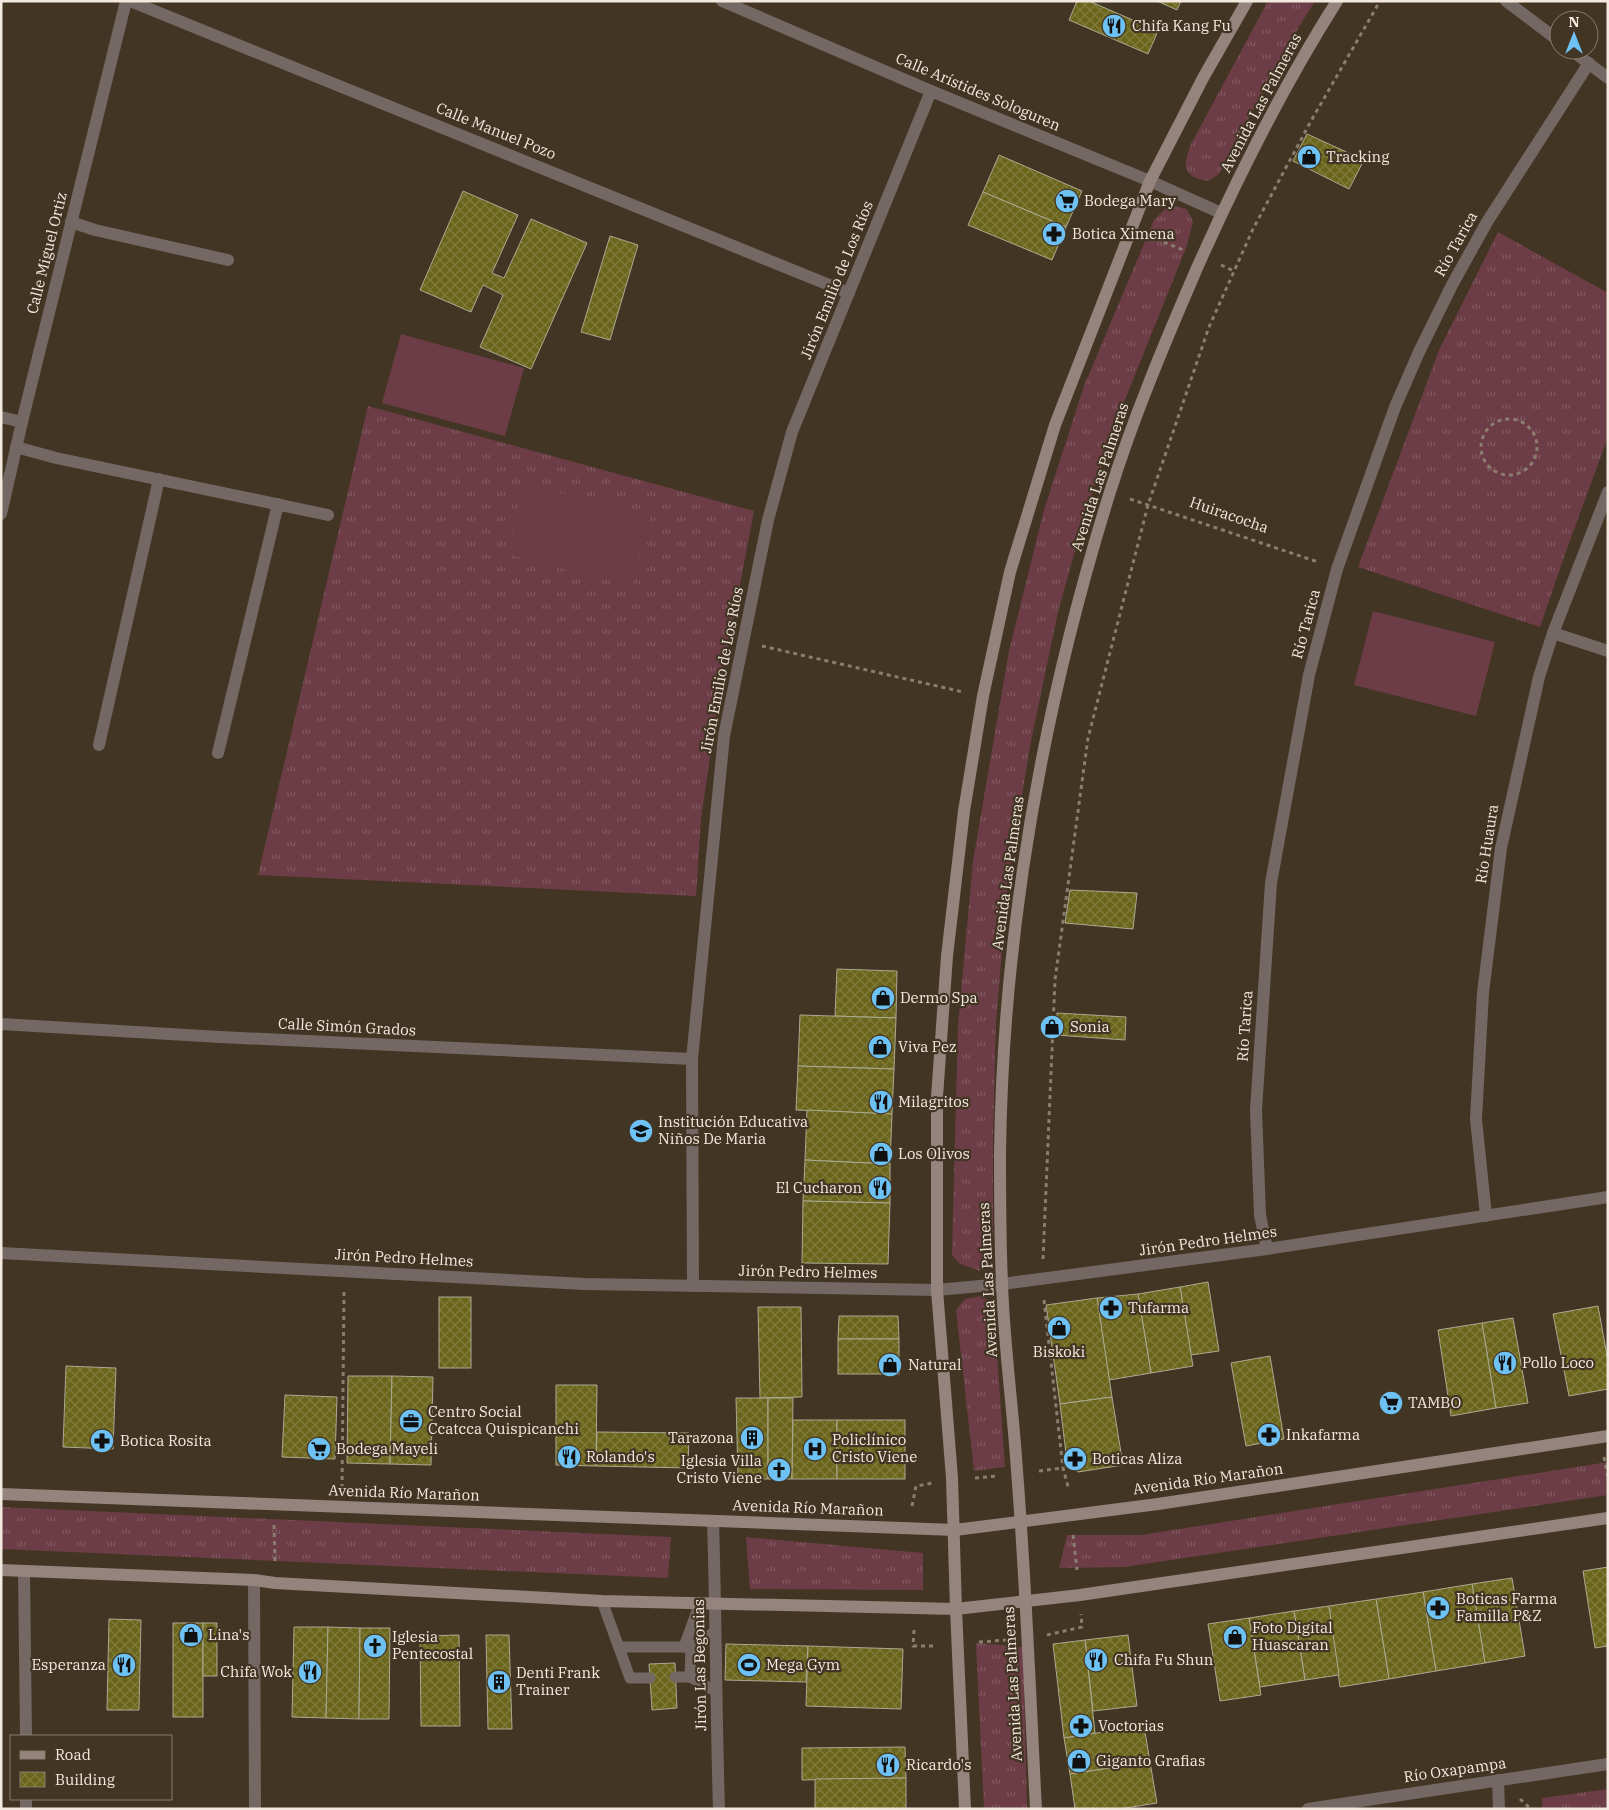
<svg xmlns="http://www.w3.org/2000/svg" width="1609" height="1810" font-family="'IBM Plex Serif',serif">
	<defs>
		<pattern id="grass-tufts" width="24" height="20" patternUnits="userSpaceOnUse" patternTransform="scale(1.25)"><rect width="24" height="20" fill="#6c3d46"/><path d="M3 7l-1-3M5 7V3M7 7l1-3M15 17l-1-3M17 17v-4M19 17l1-3" fill="none" stroke="#815960"/></pattern>
		<pattern id="building-cross-hatch" width="8" height="8" patternUnits="userSpaceOnUse" patternTransform="scale(1.25)"><rect width="8" height="8" fill="#6a651b"/><path d="M0 0l8 8M0 8l8-8" fill="none" stroke="#807b3c"/></pattern>
	</defs>
	<rect width="100%" height="100%" fill="#433523"/>
	<g fill="url(#grass-tufts)">
		<path d="M1268 1H1315L1288 45 1219 174 1208 181C1183 177 1183 167 1190 146Z"/>
		<polygon points="1169,205 1187,209 1193,222 1186,248 1120,412 1086,511 1058,612 1031,741 1008,879 996,1022 993,1136 993,1255 980,1271 960,1264 952,1255 958,1025 973,861 1009,651 1044,510 1084,386 1154,220"/>
		<polygon points="1498,232 1608,293 1608,437 1564,557 1540,627 1358,567 1439,350"/>
		<polygon points="368,406 754,511 719,695 701,819 696,896 258,875"/>
		<polygon points="981,1296 991,1302 994,1312 1005,1467 974,1471 956,1310 965,1299"/>
		<polygon points="1608,1462 1608,1495 1124,1567 1059,1568 1067,1535 1141,1535"/>
		<polygon points="1,1507 671,1537 668,1578 1,1549"/>
		<polygon points="746,1537 923,1553 923,1590 750,1589"/>
		<polygon points="976,1643 1023,1647 1027,1809 984,1809"/>
		<polygon points="1608,1789 1608,1809 1542,1809 1542,1798"/>
	</g>
	<g fill="#6c3d46">
		<polygon points="401,334 524,368 505,436 382,403"/>
		<polygon points="525,484 650,516 632,586 507,554"/>
		<polygon points="1373,611 1495,642 1476,716 1354,685"/>
	</g>
	<g fill="url(#building-cross-hatch)" stroke="#aaaa91">
		<polygon points="1077,1 1089,1 1158,31 1148,54 1069,20"/>
		<polygon points="1157,1 1181,1 1177,10"/>
		<polygon points="1307,134 1364,160 1349,189 1293,161"/>
		<polygon points="999,155 1082,191 1066,227 983,192"/>
		<polygon points="463,191 518,215 492,273 504,278 531,219 587,243 531,369 480,347 503,295 483,285 471,312 420,290"/>
		<polygon points="983,192 1066,227 1052,260 968,225"/>
		<polygon points="610,236 638,245 610,340 581,332"/>
		<polygon points="1070,890 1137,893 1133,929 1065,923"/>
		<polygon points="837,969 897,971 896,1018 835,1016"/>
		<polygon points="1057,1013 1126,1017 1125,1040 1056,1035"/>
		<polygon points="800,1015 896,1018 894,1069 798,1066"/>
		<polygon points="798,1066 894,1069 892,1114 796,1110"/>
		<polygon points="807,1110 892,1114 890,1164 805,1160"/>
		<polygon points="805,1160 890,1164 890,1203 803,1201"/>
		<polygon points="803,1201 890,1203 888,1264 802,1263"/>
		<polygon points="1208,1282 1219,1351 1191,1355 1180,1287"/>
		<polygon points="1180,1287 1193,1366 1151,1373 1138,1294"/>
		<polygon points="1138,1294 1151,1373 1109,1380 1097,1298"/>
		<rect x="439" y="1297" width="32" height="71"/>
		<polygon points="1097,1298 1112,1397 1060,1404 1046,1305"/>
		<polygon points="1598,1306 1608,1361 1608,1389 1569,1396 1553,1314"/>
		<polygon points="758,1307 801,1307 802,1397 760,1398"/>
		<polygon points="839,1316 898,1316 899,1339 838,1339"/>
		<polygon points="1513,1318 1528,1403 1496,1408 1482,1323"/>
		<polygon points="1482,1323 1496,1408 1451,1416 1438,1330"/>
		<rect x="838" y="1339" width="61" height="35"/>
		<polygon points="1270,1356 1284,1439 1246,1446 1231,1363"/>
		<polygon points="66,1366 116,1368 113,1449 63,1447"/>
		<polygon points="348,1376 392,1376 390,1464 347,1463"/>
		<polygon points="392,1376 433,1377 431,1465 390,1464"/>
		<polygon points="556,1385 597,1385 596,1466 556,1465"/>
		<polygon points="285,1395 337,1397 335,1459 282,1457"/>
		<polygon points="1112,1397 1123,1465 1078,1472 1067,1462 1060,1404"/>
		<polygon points="736,1398 768,1398 768,1479 738,1478"/>
		<polygon points="768,1398 793,1398 792,1479 768,1479"/>
		<polygon points="793,1420 837,1420 837,1479 792,1479"/>
		<rect x="837" y="1420" width="68" height="59"/>
		<polygon points="597,1432 689,1433 688,1468 596,1466"/>
		<polygon points="1608,1567 1608,1646 1595,1648 1583,1571"/>
		<polygon points="1512,1578 1525,1656 1485,1663 1472,1584"/>
		<polygon points="1472,1584 1485,1663 1436,1671 1423,1592"/>
		<polygon points="1423,1592 1436,1671 1389,1679 1376,1599"/>
		<polygon points="1376,1599 1389,1679 1340,1687 1329,1606"/>
		<polygon points="1329,1606 1339,1675 1305,1680 1294,1611"/>
		<polygon points="1294,1611 1305,1680 1260,1687 1249,1618"/>
		<polygon points="1249,1618 1261,1695 1220,1701 1208,1624"/>
		<polygon points="109,1619 141,1620 139,1710 107,1710"/>
		<rect x="173" y="1623" width="30" height="94"/>
		<rect x="203" y="1623" width="14" height="53"/>
		<polygon points="294,1627 328,1627 326,1718 292,1717"/>
		<polygon points="328,1627 360,1628 359,1719 326,1718"/>
		<polygon points="360,1628 390,1628 389,1719 359,1719"/>
		<polygon points="459,1635 460,1726 421,1726 420,1636"/>
		<polygon points="486,1635 509,1635 512,1729 488,1729"/>
		<polygon points="1128,1635 1137,1706 1093,1711 1085,1640"/>
		<polygon points="1085,1640 1095,1733 1064,1738 1053,1644"/>
		<polygon points="726,1644 808,1646 806,1682 725,1680"/>
		<polygon points="808,1646 903,1649 901,1709 806,1706"/>
		<polygon points="675,1663 677,1708 652,1710 649,1664"/>
		<polygon points="1144,1726 1150,1762 1070,1774 1064,1738"/>
		<polygon points="905,1747 906,1778 802,1780 802,1748"/>
		<polygon points="1150,1762 1157,1803 1119,1809 1075,1809 1070,1774"/>
		<polygon points="906,1778 906,1809 815,1809 815,1779"/>
	</g>
	<g fill="none" stroke-linecap="round" stroke-linejoin="round">
		<g stroke="#8a7e6f" stroke-width="3" stroke-dasharray="4 4" stroke-linecap="butt">
			<polyline points="1149,236 1183,250"/>
			<polyline points="1221,265 1234,271"/>
			<circle cx="1509" cy="447" r="28"/>
			<polyline points="1130,499 1318,562"/>
			<polyline points="762,646 963,692"/>
			<polyline points="1043,1259 1055,980 1088,738 1148,505 1209,327 1253,229 1311,121 1380,1"/>
			<polyline points="1044,1300 1063,1468 1069,1490"/>
			<polyline points="1604,1457 1608,1478"/>
			<polyline points="1039,1471 1063,1468"/>
			<polyline points="975,1478 997,1476"/>
			<polyline points="342,1488 344,1292"/>
			<polyline points="912,1506 916,1486 933,1483"/>
			<polyline points="274,1525 275,1561"/>
			<polyline points="1073,1535 1077,1570"/>
			<polyline points="914,1630 913,1646 937,1646"/>
			<polyline points="1047,1635 1082,1627 1081,1614"/>
			<polyline points="979,1642 1007,1640"/>
			<polyline points="1520,1799 1531,1809"/>
		</g>
		<g stroke="#746864" stroke-width="11">
			<polyline points="602,1601 630,1678 650,1678"/>
			<polyline points="715,1632 691,1647 690,1677 715,1691"/>
			<polyline points="619,1647 691,1647"/>
			<polyline points="684,1647 700,1603"/>
			<polyline points="675,1677 690,1677"/>
		</g>
		<g stroke="#746864" stroke-width="12">
			<polyline points="130,1 849,293"/>
			<polyline points="722,1 931,91 1150,181 1221,213"/>
			<polyline points="1506,1 1559,41"/>
			<polyline points="1571,50 1608,78"/>
			<polyline points="71,222 95,230 228,260"/>
			<polyline points="1,417 22,422"/>
			<polyline points="16,447 56,458 328,515"/>
			<polyline points="1,514 22,422 126,1"/>
			<polyline points="1553,633 1608,651"/>
			<polyline points="99,745 159,479"/>
			<polyline points="218,753 278,504"/>
			<polyline points="1,1024 220,1037 692,1059"/>
			<polyline points="1486,1216 1476,1119 1483,993 1501,848 1539,677 1553,633 1608,492"/>
			<polyline points="1267,1249 1260,1215 1256,1110 1271,883 1309,675 1337,569 1395,407 1419,352 1452,285 1487,222 1589,63"/>
			<polyline points="1,1253 585,1284 937,1290 1002,1284 1267,1249 1608,1197"/>
			<polyline points="693,1286 692,1059 724,736 768,520 792,432 931,91"/>
			<path d="M713 1521C716 1617 716 1713 719 1809"/>
			<polyline points="24,1571 26,1736"/>
			<polyline points="254,1580 255,1809"/>
			<polyline points="1498,1780 1499,1809"/>
			<polyline points="26,1799 26,1809"/>
			<polyline points="1308,1809 1608,1764"/>
		</g>
		<g stroke="#95837d" stroke-width="12">
			<polyline points="1,1494 955,1530 1158,1504 1608,1436"/>
			<polyline points="1,1570 254,1580 275,1583 602,1601 956,1609 1080,1595 1608,1518"/>
			<polyline points="965,1809 956,1609 952,1478 937,1290 937,1097 947,956 964,811 983,696 1010,572 1055,425 1150,181 1203,78 1247,1"/>
			<path d="M1036 1809C1030 1696 1026 1583 1017 1471 1013 1408 1004 1346 1002 1283 1000 1240 1000 1195 1000 1152 1003 929 1043 708 1109 495 1133 418 1165 342 1197 268 1238 176 1283 86 1337 1"/>
		</g>
	</g>
	<defs>
		<g id="restaurant-disc" transform="scale(1.25)"><circle r="9.5" fill="#6ec2f3" stroke="#433523"/><path d="M-5-6h1v4h1v-4h1v4h1v-4h1v5L-1.5 .5V6h-2V.5L-5-1ZM5-6V6H3V1.5H1.5Q1.5-4 5-6Z" fill="#111"/></g>
		<g id="shop-disc" transform="scale(1.25)"><circle r="9.5" fill="#6ec2f3" stroke="#433523"/><path d="M-5-2.5h2.3a2.7 3.5 0 0 1 5.4 0H5L5.5 6h-11ZM-1.5-2.5h3a1.5 2.3 0 0 0-3 0Z" fill="#111"/></g>
		<g id="supermarket-disc" transform="scale(1.25)"><circle r="9.5" fill="#6ec2f3" stroke="#433523"/><path d="M-6-5.5h2.5l.6 2H6L4.5 2H-2.5L-4.4-4H-6ZM-1.5 3.2a1.3 1.3 0 1 0 .1 0ZM3 3.2a1.3 1.3 0 1 0 .1 0Z" fill="#111"/></g>
		<g id="pharmacy-disc" transform="scale(1.25)"><circle r="9.5" fill="#6ec2f3" stroke="#433523"/><path d="M-2-6h4v4h4v4h-4v4h-4v-4h-4v-4h4Z" fill="#111"/></g>
		<g id="school-disc" transform="scale(1.25)"><circle r="9.5" fill="#6ec2f3" stroke="#433523"/><path d="M0-5L7-2L0 1L-7-2ZM-4 1L0 2.5L4 1V4Q0 6-4 4Z" fill="#111"/></g>
		<g id="office-disc" transform="scale(1.25)"><circle r="9.5" fill="#6ec2f3" stroke="#433523"/><path d="M-6-3h4V-5.5h4V-3h4V5H-6ZM-1-4.5V-3h2v-1.5ZM-6 0V1H6V0Z" fill="#111"/></g>
		<g id="building-disc" transform="scale(1.25)"><circle r="9.5" fill="#6ec2f3" stroke="#433523"/><path d="M-4-6H4V6H1V3H-1V6H-4ZM-2.5-4.3h1.7v1.8h-1.7ZM.8-4.3h1.7v1.8H.8ZM-2.5-1h1.7V.8h-1.7ZM.8-1h1.7V.8H.8Z" fill="#111"/></g>
		<g id="hospital-disc" transform="scale(1.25)"><circle r="9.5" fill="#6ec2f3" stroke="#433523"/><path d="M-5-5h3v3.5h4V-5h3V5h-3V1.5h-4V5h-3Z" fill="#111"/></g>
		<g id="church-disc" transform="scale(1.25)"><circle r="9.5" fill="#6ec2f3" stroke="#433523"/><path d="M-1.2-6h2.4v3.5h3.3v2.4h-3.3V6h-2.4V-.1h-3.3v-2.4h3.3Z" fill="#111"/></g>
		<g id="stadium-disc" transform="scale(1.25)"><circle r="9.5" fill="#6ec2f3" stroke="#433523"/><path d="M0-5a6.5 5 0 1 0 0 10a6.5 5 0 1 0 0-10ZM-3.5-1.8h7v3.6h-7Z" fill="#111"/></g>
	</defs>
	<g fill-rule="evenodd">
		<use href="#restaurant-disc" x="1114" y="26"/>
		<use href="#shop-disc" x="1309" y="157"/>
		<use href="#supermarket-disc" x="1067" y="201"/>
		<use href="#pharmacy-disc" x="1054" y="234"/>
		<use href="#shop-disc" x="883" y="998"/>
		<use href="#shop-disc" x="1052" y="1027"/>
		<use href="#shop-disc" x="880" y="1047"/>
		<use href="#restaurant-disc" x="881" y="1102"/>
		<use href="#school-disc" x="641" y="1131"/>
		<use href="#shop-disc" x="881" y="1154"/>
		<use href="#restaurant-disc" x="880" y="1188"/>
		<use href="#pharmacy-disc" x="1111" y="1308"/>
		<use href="#shop-disc" x="1059" y="1328"/>
		<use href="#restaurant-disc" x="1505" y="1363"/>
		<use href="#shop-disc" x="890" y="1365"/>
		<use href="#supermarket-disc" x="1391" y="1403"/>
		<use href="#office-disc" x="411" y="1421"/>
		<use href="#pharmacy-disc" x="1269" y="1435"/>
		<use href="#building-disc" x="752" y="1438"/>
		<use href="#pharmacy-disc" x="102" y="1441"/>
		<use href="#supermarket-disc" x="319" y="1449"/>
		<use href="#hospital-disc" x="815" y="1449"/>
		<use href="#restaurant-disc" x="569" y="1457"/>
		<use href="#pharmacy-disc" x="1075" y="1459"/>
		<use href="#church-disc" x="779" y="1470"/>
		<use href="#pharmacy-disc" x="1438" y="1608"/>
		<use href="#shop-disc" x="191" y="1635"/>
		<use href="#shop-disc" x="1235" y="1637"/>
		<use href="#church-disc" x="375" y="1646"/>
		<use href="#restaurant-disc" x="1096" y="1660"/>
		<use href="#restaurant-disc" x="124" y="1665"/>
		<use href="#stadium-disc" x="749" y="1665"/>
		<use href="#restaurant-disc" x="310" y="1672"/>
		<use href="#building-disc" x="499" y="1682"/>
		<use href="#pharmacy-disc" x="1081" y="1726"/>
		<use href="#shop-disc" x="1079" y="1761"/>
		<use href="#restaurant-disc" x="888" y="1765"/>
	</g>
	<g text-anchor="middle" stroke-width="4.5" stroke-linejoin="round" paint-order="stroke">
		<g font-size="15" fill="#f3eadf" stroke="#433523" text-anchor="start">
			<text x="1132" y="31">Chifa Kang Fu</text>
			<text x="1326" y="162">Tracking</text>
			<text x="1084" y="206">Bodega Mary</text>
			<text x="1072" y="239">Botica Ximena</text>
			<text x="900" y="1003">Dermo Spa</text>
			<text x="1070" y="1032">Sonia</text>
			<text x="898" y="1052">Viva Pez</text>
			<text x="898" y="1107">Milagritos</text>
			<text x="658" y="1127">Institución Educativa<tspan x="658" dy="17">Niños De Maria</tspan></text>
			<text x="898" y="1159">Los Olivos</text>
			<text x="862" y="1193" text-anchor="end">El Cucharon</text>
			<text x="1128" y="1313">Tufarma</text>
			<text x="1059" y="1357" text-anchor="middle">Biskoki</text>
			<text x="1522" y="1368">Pollo Loco</text>
			<text x="908" y="1370">Natural</text>
			<text x="1408" y="1408">TAMBO</text>
			<text x="428" y="1417">Centro Social<tspan x="428" dy="17">Ccatcca Quispicanchi</tspan></text>
			<text x="1286" y="1440">Inkafarma</text>
			<text x="734" y="1443" text-anchor="end">Tarazona</text>
			<text x="832" y="1445">Policlínico<tspan x="832" dy="17">Cristo Viene</tspan></text>
			<text x="120" y="1446">Botica Rosita</text>
			<text x="336" y="1454">Bodega Mayeli</text>
			<text x="586" y="1462">Rolando's</text>
			<text x="1092" y="1464">Boticas Aliza</text>
			<text x="762" y="1466" text-anchor="end">Iglesia Villa<tspan x="762" dy="17">Cristo Viene</tspan></text>
			<text x="1456" y="1604">Boticas Farma<tspan x="1456" dy="17">Familla P&amp;Z</tspan></text>
			<text x="1252" y="1633">Foto Digital<tspan x="1252" dy="17">Huascaran</tspan></text>
			<text x="208" y="1640">Lina's</text>
			<text x="392" y="1642">Iglesia<tspan x="392" dy="17">Pentecostal</tspan></text>
			<text x="1114" y="1665">Chifa Fu Shun</text>
			<text x="106" y="1670" text-anchor="end">Esperanza</text>
			<text x="766" y="1670">Mega Gym</text>
			<text x="292" y="1677" text-anchor="end">Chifa Wok</text>
			<text x="516" y="1678">Denti Frank<tspan x="516" dy="17">Trainer</tspan></text>
			<text x="1098" y="1731">Voctorias</text>
			<text x="1096" y="1766">Giganto Grafias</text>
			<text x="906" y="1770">Ricardo's</text>
		</g>
		<g font-size="15" fill="#f3eadf" stroke="#433523">
			<text transform="translate(978 92) rotate(23)" y="5">Calle Arístides Sologuren</text>
			<text transform="translate(1261 103) rotate(-62)" y="5">Avenida Las Palmeras</text>
			<text transform="translate(496 131) rotate(22)" y="5">Calle Manuel Pozo</text>
			<text transform="translate(1456 244) rotate(-61)" y="5">Río Tarica</text>
			<text transform="translate(47 253) rotate(-76)" y="5">Calle Miguel Ortiz</text>
			<text transform="translate(837 280) rotate(-68)" y="5">Jirón Emilio de Los Ríos</text>
			<text transform="translate(1100 477) rotate(-72)" y="5">Avenida Las Palmeras</text>
			<text transform="translate(1229 515) rotate(19)" y="5">Huiracocha</text>
			<text transform="translate(1306 624) rotate(-75)" y="5">Río Tarica</text>
			<text transform="translate(722 670) rotate(-79)" y="5">Jirón Emilio de Los Ríos</text>
			<text transform="translate(1487 844) rotate(-81)" y="5">Río Huaura</text>
			<text transform="translate(1008 873) rotate(-82)" y="5">Avenida Las Palmeras</text>
			<text transform="translate(1245 1026) rotate(-86)" y="5">Río Tarica</text>
			<text transform="translate(347 1027) rotate(3)" y="5">Calle Simón Grados</text>
			<text transform="translate(1208 1241) rotate(-8)" y="5">Jirón Pedro Helmes</text>
			<text transform="translate(404 1258) rotate(3)" y="5">Jirón Pedro Helmes</text>
			<text transform="translate(808 1272) rotate(1)" y="5">Jirón Pedro Helmes</text>
			<text transform="translate(988 1280) rotate(-93)" y="5">Avenida Las Palmeras</text>
			<text transform="translate(1208 1479) rotate(-8)" y="5">Avenida Río Marañon</text>
			<text transform="translate(404 1493) rotate(2)" y="5">Avenida Río Marañon</text>
			<text transform="translate(808 1508) rotate(2)" y="5">Avenida Río Marañon</text>
			<text transform="translate(700 1665) rotate(-91)" y="5">Jirón Las Begonias</text>
			<text transform="translate(1013 1684) rotate(-93)" y="5">Avenida Las Palmeras</text>
			<text transform="translate(1455 1770) rotate(-8)" y="5">Río Oxapampa</text>
		</g>
	</g>
	<rect width="1609" height="1810" fill="none" stroke="#f3eadf" stroke-width="5"/>
	<rect x="10" y="1735" width="162" height="65" fill="#433523" stroke="#897d6e"/>
	<rect x="20" y="1751" width="25" height="8" fill="#95837d" stroke="#897d6e"/>
	<text x="55" y="1760" font-size="15" fill="#f3eadf">Road</text>
	<rect x="20" y="1772" width="25" height="15" fill="url(#building-cross-hatch)" stroke="#897d6e"/>
	<text x="55" y="1785" font-size="15" fill="#f3eadf">Building</text>
	<g transform="translate(1574 35)"><circle r="24" fill="#433523" stroke="#897d6e"/>
	<path d="M0-4L9 19L0 12L-9 19Z" fill="#6ec2f3"/>
	<text y="-8" font-size="14" font-weight="bold" text-anchor="middle" fill="#f3eadf">N</text>
	</g>
</svg>
